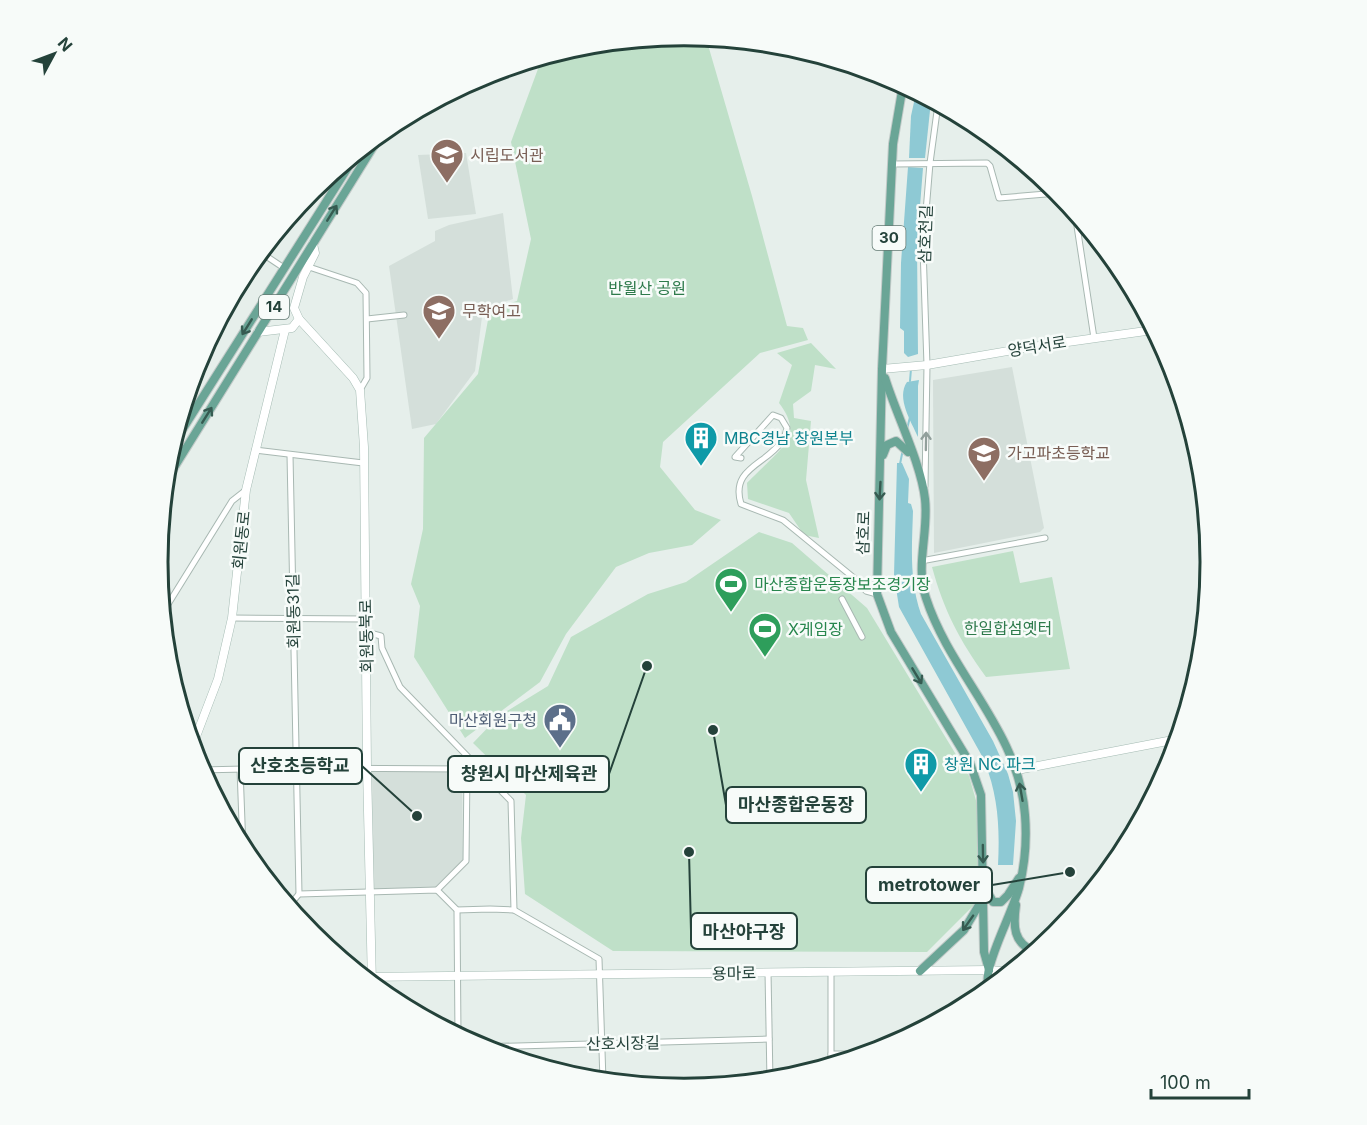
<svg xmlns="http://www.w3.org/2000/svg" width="1367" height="1125" font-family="Inter,'Noto Sans KR',sans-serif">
	<rect width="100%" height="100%" fill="#e6efeb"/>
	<g fill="#d4dfda">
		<polygon points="466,153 476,214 428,219 418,155"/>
		<polygon points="503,213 513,299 483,309 475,371 436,424 412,429 389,266 435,241 435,231 449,225"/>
		<polygon points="1012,367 1044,528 1040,532 934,553 933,380"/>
		<polygon points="372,772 462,772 463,860 435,887 373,889"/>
	</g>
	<g fill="#bfe0c8">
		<polygon points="683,36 706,38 752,196 787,326 803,328 808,340 760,353 663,442 660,467 695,510 721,520 692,545 649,553 616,567 566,634 540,682 465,738 414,657 420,606 411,584 423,529 424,438 478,374 490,309 517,301 531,239 511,142 542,58 581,46"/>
		<path d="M811 343 836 369 815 365 811 391 793 404 794 418 811 421 806 480 819 538 804 535 789 513 748 499 747 483C755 474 786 447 789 438 793 426 787 413 779 403L792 365 777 353Z"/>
		<polygon points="759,532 792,543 867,608 969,776 979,811 980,899 927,952 613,951 525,894 521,838 526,795 473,743 499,716 548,686 571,637 648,594 686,582"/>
		<path d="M1013 551 1020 583 1052 577 1070 669 986 677C960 641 944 611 932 567Z"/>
	</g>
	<g fill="#8ec9d4">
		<polygon points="916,93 931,101 925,158 909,158 911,116"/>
		<polygon points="908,167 923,168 917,244 918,354 908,357 904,353 904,331 900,328 901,263"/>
		<path d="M919 380 918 386V437C911 421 896 398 907 382Z"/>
		<path d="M897 463H902L909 479 908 503 911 504 913 511C912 546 909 580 921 614L993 741 1008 774 1013 792 1016 821 1013 865H998C1000 826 998 792 982 756L899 607 894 575Z"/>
	</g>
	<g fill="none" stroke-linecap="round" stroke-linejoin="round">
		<g stroke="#8ec9d4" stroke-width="2">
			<polyline points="910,381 911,369"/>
			<polyline points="907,429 910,417"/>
			<polyline points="900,464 903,449"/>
		</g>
		<g stroke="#a8b8b2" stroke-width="7">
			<g id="street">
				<polyline points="893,164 987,163 990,166 999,198 1058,193"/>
				<polyline points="1075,213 1094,338"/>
				<polyline points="260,252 284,268"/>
				<polyline points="309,267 357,283 366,293 367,378 360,390"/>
				<polyline points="367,319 404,315"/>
				<polyline points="181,413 190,419"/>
				<polyline points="255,450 363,463"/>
				<polyline points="290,455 299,894"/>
				<path d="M741 458 735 457 773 415 781 418 787 428C786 432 785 438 782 441 766 465 730 468 741 504L783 520 854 578 866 591 877 594"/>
				<polyline points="925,486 927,365 923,248 930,163 938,104"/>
				<polyline points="921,561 1045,538"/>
				<polyline points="842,599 862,637"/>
				<polyline points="162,614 232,501 246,490"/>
				<polyline points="232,618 366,619"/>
				<polyline points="366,632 381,636 382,648 400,687 511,801 514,910"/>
				<polyline points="240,769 243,849"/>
				<polyline points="200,770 297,768 467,769 466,861 437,890"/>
				<polyline points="288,907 299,894 437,890 457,910 458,1036"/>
				<polyline points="457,910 490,909 514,910 599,959 603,1081"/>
				<polyline points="768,972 770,1081"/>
				<polyline points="831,972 831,1065"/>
				<polyline points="477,1047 769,1039"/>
				<polyline points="831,1054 867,1054"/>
			</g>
		</g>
		<g stroke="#a4bbb3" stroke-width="9">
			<g id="secondary">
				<polyline points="313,244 315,253 303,277 294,308 299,319 353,378 360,390 364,447 367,768 372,985"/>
				<polyline points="258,332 292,328 299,319"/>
				<polyline points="882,369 927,365 1025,348 1153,330"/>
				<polyline points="192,747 218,679 232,618 246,490 285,330"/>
				<polyline points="1017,770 1178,739"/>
				<polyline points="362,977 989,970 1011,972"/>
			</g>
		</g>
		<g stroke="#c2cac8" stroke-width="10">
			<g id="primary">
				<polyline points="903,85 893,144 882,369 877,594 891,632 970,763 981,795 984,952 989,970"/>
				<path d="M885 378C896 414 921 463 925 499 929 532 915 566 926 598 951 675 1019 730 1025 815 1027 840 1025 864 1019 888 1011 915 996 941 989 969 987 976 988 984 987 991"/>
				<polyline points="170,449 357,153"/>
				<polyline points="883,455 887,445 896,441 908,452"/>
				<polyline points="165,482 383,131"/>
				<polyline points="986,889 993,902 1001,902 1008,895 1019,878"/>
				<path d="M1016 905C1013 926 1013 943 1035 952"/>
				<polyline points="920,971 964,930 982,900"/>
			</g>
		</g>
		<use href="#street" stroke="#fff" stroke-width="5"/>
		<use href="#secondary" stroke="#fff" stroke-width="8"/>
		<use href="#primary" stroke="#6aa596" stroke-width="8"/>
	</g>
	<defs><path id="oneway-shaft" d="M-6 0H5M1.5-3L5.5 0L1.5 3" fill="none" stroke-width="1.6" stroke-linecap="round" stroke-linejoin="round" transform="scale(1.5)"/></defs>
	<g stroke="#365b51">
		<use href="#oneway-shaft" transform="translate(332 213) rotate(-58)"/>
		<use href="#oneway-shaft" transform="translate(247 327) rotate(122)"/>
		<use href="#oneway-shaft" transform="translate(207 415) rotate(-58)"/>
		<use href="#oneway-shaft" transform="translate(880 491) rotate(93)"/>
		<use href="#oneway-shaft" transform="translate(917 676) rotate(59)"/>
		<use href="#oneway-shaft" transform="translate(1021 792) rotate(-100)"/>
		<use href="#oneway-shaft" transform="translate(983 854) rotate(89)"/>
		<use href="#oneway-shaft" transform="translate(968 923) rotate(125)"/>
	</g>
	<use stroke="#92a09c" href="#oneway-shaft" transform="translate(926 441) rotate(-89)"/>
	<defs>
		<g id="school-pin" transform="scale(1.725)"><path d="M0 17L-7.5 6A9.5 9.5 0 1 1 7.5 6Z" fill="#8d6e63" stroke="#f7fbf9"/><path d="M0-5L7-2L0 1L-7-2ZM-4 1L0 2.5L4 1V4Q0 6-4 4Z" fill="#fff"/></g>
		<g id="building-pin" transform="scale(1.725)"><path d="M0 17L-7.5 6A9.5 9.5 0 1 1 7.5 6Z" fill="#0f9aa8" stroke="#f7fbf9"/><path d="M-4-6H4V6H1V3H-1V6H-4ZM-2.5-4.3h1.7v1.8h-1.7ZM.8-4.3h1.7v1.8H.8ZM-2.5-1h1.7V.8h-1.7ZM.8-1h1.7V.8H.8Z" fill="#fff"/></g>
		<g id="stadium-pin" transform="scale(1.725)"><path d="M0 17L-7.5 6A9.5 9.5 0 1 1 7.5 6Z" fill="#2e9e5b" stroke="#f7fbf9"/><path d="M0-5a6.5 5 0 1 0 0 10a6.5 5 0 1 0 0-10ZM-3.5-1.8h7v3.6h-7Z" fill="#fff"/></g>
		<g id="civic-pin" transform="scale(1.725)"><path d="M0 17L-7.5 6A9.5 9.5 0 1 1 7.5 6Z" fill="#5c6f8a" stroke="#f7fbf9"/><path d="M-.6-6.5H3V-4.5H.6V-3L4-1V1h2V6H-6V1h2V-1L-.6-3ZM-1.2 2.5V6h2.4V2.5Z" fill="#fff"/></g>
	</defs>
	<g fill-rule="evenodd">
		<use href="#school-pin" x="447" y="155"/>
		<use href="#school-pin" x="439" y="311"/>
		<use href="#building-pin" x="701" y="438"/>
		<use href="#school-pin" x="984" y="453"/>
		<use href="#stadium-pin" x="731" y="584"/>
		<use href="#stadium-pin" x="765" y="629"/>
		<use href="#civic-pin" x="560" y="720"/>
		<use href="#building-pin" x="921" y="764"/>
	</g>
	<g text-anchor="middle" stroke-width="5" stroke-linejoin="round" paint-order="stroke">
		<g fill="#f7fbf9" stroke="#637a73" stroke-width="1.5">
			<rect x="872.5" y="226" width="33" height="24" rx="4.5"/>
			<rect x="259" y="295" width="30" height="24" rx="4.5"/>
		</g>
		<g font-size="15" font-weight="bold" fill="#24423a">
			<text x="889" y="243">30</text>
			<text x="274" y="312">14</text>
		</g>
		<g font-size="16" fill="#785e54" stroke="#f7fbf9" text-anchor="start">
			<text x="470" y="161">시립도서관</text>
			<text x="462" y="317">무학여고</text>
			<text x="1007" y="459">가고파초등학교</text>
		</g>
		<g font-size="16" fill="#24423a" stroke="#f7fbf9">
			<text transform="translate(925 234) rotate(-88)" y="6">삼호천길</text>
			<text transform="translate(1037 346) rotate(-9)" y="6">양덕서로</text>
			<text transform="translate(863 533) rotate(-88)" y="6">삼호로</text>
			<text transform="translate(241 540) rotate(-84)" y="6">회원동로</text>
			<text transform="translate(293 611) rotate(-91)" y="6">회원동31길</text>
			<text transform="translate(366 636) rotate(-91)" y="6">회원동북로</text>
			<text transform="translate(734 973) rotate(-1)" y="6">용마로</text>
			<text transform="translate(623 1043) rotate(-1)" y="6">산호시장길</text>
		</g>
		<g font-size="16" fill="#2d7a4b" stroke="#f7fbf9">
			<text x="647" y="294">반월산 공원</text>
			<text x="1008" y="634">한일합섬옛터</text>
		</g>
		<g font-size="16" fill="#0d838f" stroke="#f7fbf9" text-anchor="start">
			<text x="724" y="444">MBC경남 창원본부</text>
			<text x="944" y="770">창원 NC 파크</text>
		</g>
		<g font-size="16" fill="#27864d" stroke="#f7fbf9" text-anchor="start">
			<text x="754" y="590">마산종합운동장보조경기장</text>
			<text x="788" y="635">X게임장</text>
		</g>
		<g font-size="16" fill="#4e5e75" stroke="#f7fbf9" text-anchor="end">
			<text x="537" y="726">마산회원구청</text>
		</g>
	</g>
	<path d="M0 0H1367V1125H0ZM168 562a516 516 0 1 1 1032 0a516 516 0 1 1-1032 0Z" fill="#f7fbf9" fill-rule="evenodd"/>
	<path fill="none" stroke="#24423a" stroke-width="3" d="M168 562a516 516 0 1 1 1032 0a516 516 0 1 1-1032 0Z"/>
	<path fill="none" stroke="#24423a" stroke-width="2" d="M417 816L362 766M647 666L609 774M713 730L726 805M1070 872L992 885M689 852L691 931"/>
	<g fill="#24423a" stroke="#f7fbf9" stroke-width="2">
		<circle cx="417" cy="816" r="6"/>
		<circle cx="647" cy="666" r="6"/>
		<circle cx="713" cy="730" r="6"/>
		<circle cx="1070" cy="872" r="6"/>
		<circle cx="689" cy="852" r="6"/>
	</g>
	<g fill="#f7fbf9" stroke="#24423a" stroke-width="2">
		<rect x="239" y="748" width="123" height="36" rx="6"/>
		<rect x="448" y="756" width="161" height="36" rx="6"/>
		<rect x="726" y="787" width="140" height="36" rx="6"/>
		<rect x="866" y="867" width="126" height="36" rx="6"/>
		<rect x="691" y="913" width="106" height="36" rx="6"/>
	</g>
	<g font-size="18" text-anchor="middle" font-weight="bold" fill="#24423a">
		<text x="300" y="772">산호초등학교</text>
		<text x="529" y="780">창원시 마산제육관</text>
		<text x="796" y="811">마산종합운동장</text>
		<text x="929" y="891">metrotower</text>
		<text x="744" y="938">마산야구장</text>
	</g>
	<g transform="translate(54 54) rotate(49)" stroke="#f7fbf9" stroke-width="4.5" paint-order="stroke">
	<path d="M0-4.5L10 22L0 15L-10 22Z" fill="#24423a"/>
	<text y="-9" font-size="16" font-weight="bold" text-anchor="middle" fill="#24423a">N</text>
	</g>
	<path d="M1151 1089v9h98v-9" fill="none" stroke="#24423a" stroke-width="3"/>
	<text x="1160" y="1089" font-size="18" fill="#24423a" stroke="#f7fbf9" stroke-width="4.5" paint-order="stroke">100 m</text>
</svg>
